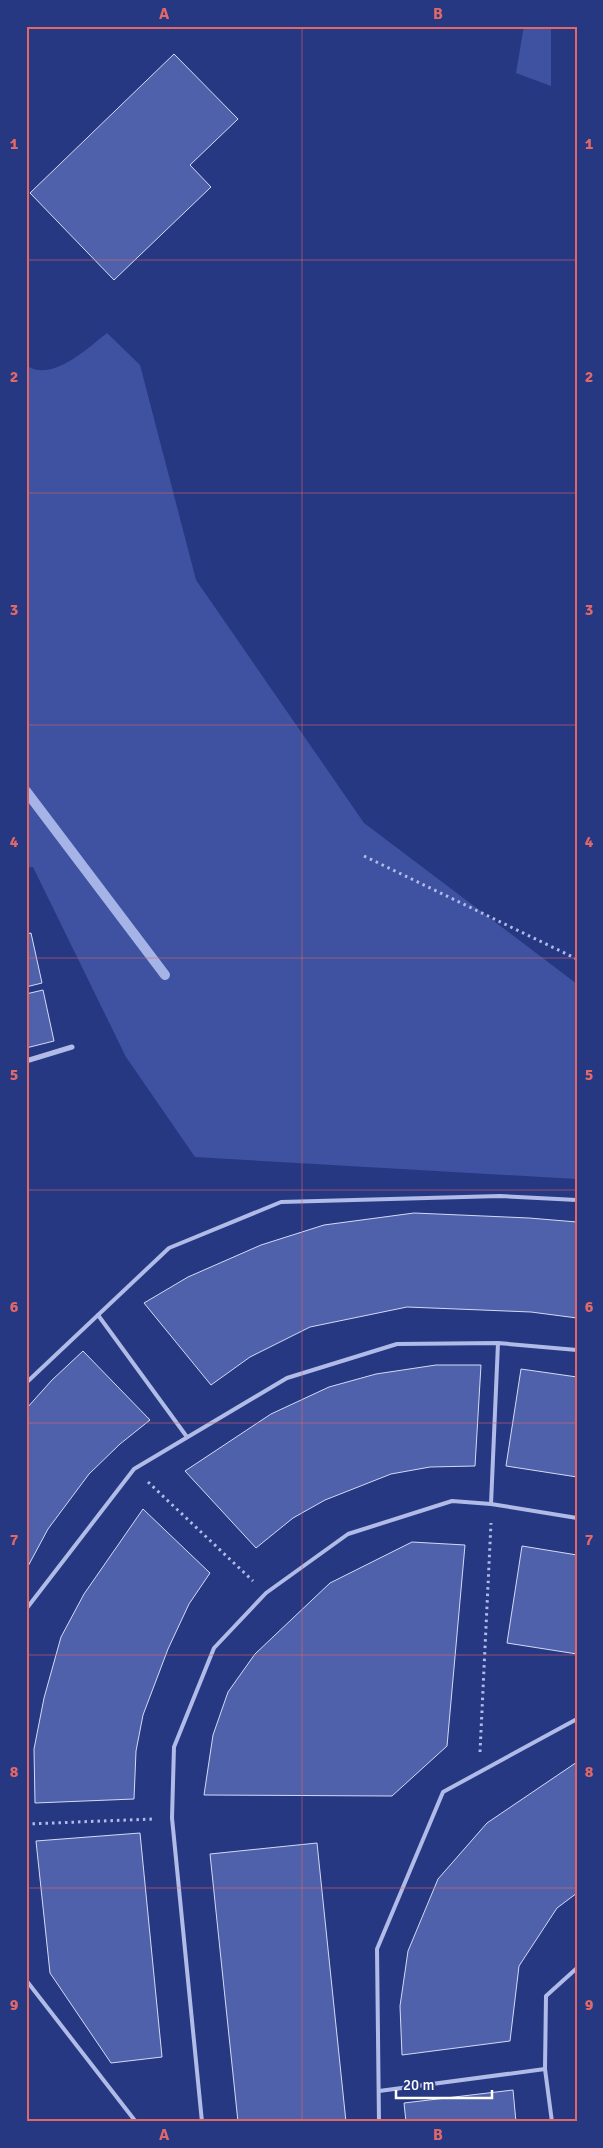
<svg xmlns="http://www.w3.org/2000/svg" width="603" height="2148" font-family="Signika,sans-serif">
	<rect width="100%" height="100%" fill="#273883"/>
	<g fill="#3f52a1">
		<polygon points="524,26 551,26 551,86 516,73"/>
		<path d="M107 333 140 365 196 580 364 823 577 984V1179L195 1157 126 1057 33 867 26 868V365C51 384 89 347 107 333Z"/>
	</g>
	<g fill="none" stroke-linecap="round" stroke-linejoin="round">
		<polyline stroke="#a5b3e7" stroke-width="10" points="26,791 165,975"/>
	</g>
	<g fill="#5061ab" stroke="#d4daf5">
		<polygon points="174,54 238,119 190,165 211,187 114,280 30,193"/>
		<polygon points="31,933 42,983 26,987 26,934"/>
		<polygon points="43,990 54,1041 26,1048 26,994"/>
		<polygon points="414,1213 529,1218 577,1222 577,1318 531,1312 407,1307 310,1327 250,1357 211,1385 144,1303 188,1277 261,1245 324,1225"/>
		<polygon points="83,1351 150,1420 120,1444 89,1474 48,1529 26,1570 26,1409 52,1380"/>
		<polygon points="436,1365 481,1365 475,1466 430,1467 391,1474 325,1500 293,1518 256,1548 185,1471 271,1414 329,1387 376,1374"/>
		<polygon points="521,1369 577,1377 577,1477 506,1466"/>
		<polygon points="143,1509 210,1573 189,1604 168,1649 143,1715 136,1751 134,1799 35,1803 34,1749 44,1698 61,1637 84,1594"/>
		<polygon points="412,1542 465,1545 447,1746 392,1796 204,1795 213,1735 228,1692 255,1654 330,1583"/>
		<polygon points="522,1546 577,1555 577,1654 507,1643"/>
		<polygon points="577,1762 577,1893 557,1908 519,1966 510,2041 402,2055 400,2006 408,1951 438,1879 487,1823"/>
		<polygon points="140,1833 162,2057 111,2063 50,1973 36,1841"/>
		<polygon points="317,1843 346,2122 238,2122 210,1854"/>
		<polygon points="513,2090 516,2122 406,2122 404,2103"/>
	</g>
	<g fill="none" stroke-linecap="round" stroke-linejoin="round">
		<g stroke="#b1bbe7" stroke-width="3" stroke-dasharray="2.5 4" stroke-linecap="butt">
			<polyline points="364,856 577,959"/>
			<polyline points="148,1482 253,1581"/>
			<polyline points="480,1752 491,1523"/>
			<polyline points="26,1824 154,1819"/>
		</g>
		<g stroke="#b1bbe7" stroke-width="4">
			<polyline points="98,1315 187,1437"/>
			<polyline points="26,1383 169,1248 281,1202 500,1196 577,1200"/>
			<polyline points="491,1504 498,1343"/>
			<polyline points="26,1613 27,1608 134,1469 287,1378 397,1344 498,1343 577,1350"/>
			<polyline points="26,1980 136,2122"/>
			<polyline points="379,2091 545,2069"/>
			<polyline points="202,2122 172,1818 174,1747 214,1648 266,1593 348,1534 452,1501 491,1504 577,1518"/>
			<polyline points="379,2122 377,1949 443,1792 577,1719"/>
			<polyline points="552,2122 545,2069 546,1996 577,1968"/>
		</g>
		<polyline stroke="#b1bbe7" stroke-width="5" points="26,1061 72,1047"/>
	</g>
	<path fill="none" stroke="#e26868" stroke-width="1" stroke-opacity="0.55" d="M302 26V2122M26 260H577M26 493H577M26 725H577M26 958H577M26 1190H577M26 1423H577M26 1655H577M26 1888H577"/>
	<rect width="603" height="2148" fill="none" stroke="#273883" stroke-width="55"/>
	<path d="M396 2090v8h96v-8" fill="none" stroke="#ffffff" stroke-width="2.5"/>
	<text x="403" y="2090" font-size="15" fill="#ffffff" stroke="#273883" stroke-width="4" paint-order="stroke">20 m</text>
	<rect x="28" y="28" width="548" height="2092" fill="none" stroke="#e26868" stroke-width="2"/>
	<g font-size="16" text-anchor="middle" font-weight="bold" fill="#e26868">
		<text x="164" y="19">A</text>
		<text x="438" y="19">B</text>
		<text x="14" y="149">1</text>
		<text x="589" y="149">1</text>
		<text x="14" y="382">2</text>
		<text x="589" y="382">2</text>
		<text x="14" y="615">3</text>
		<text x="589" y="615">3</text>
		<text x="14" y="847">4</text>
		<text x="589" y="847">4</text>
		<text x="14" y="1080">5</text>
		<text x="589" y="1080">5</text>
		<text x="14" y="1312">6</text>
		<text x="589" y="1312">6</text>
		<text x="14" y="1545">7</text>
		<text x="589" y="1545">7</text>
		<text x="14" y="1777">8</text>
		<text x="589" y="1777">8</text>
		<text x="14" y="2010">9</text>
		<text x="589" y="2010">9</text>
		<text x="164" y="2140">A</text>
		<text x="438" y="2140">B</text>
	</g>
</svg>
